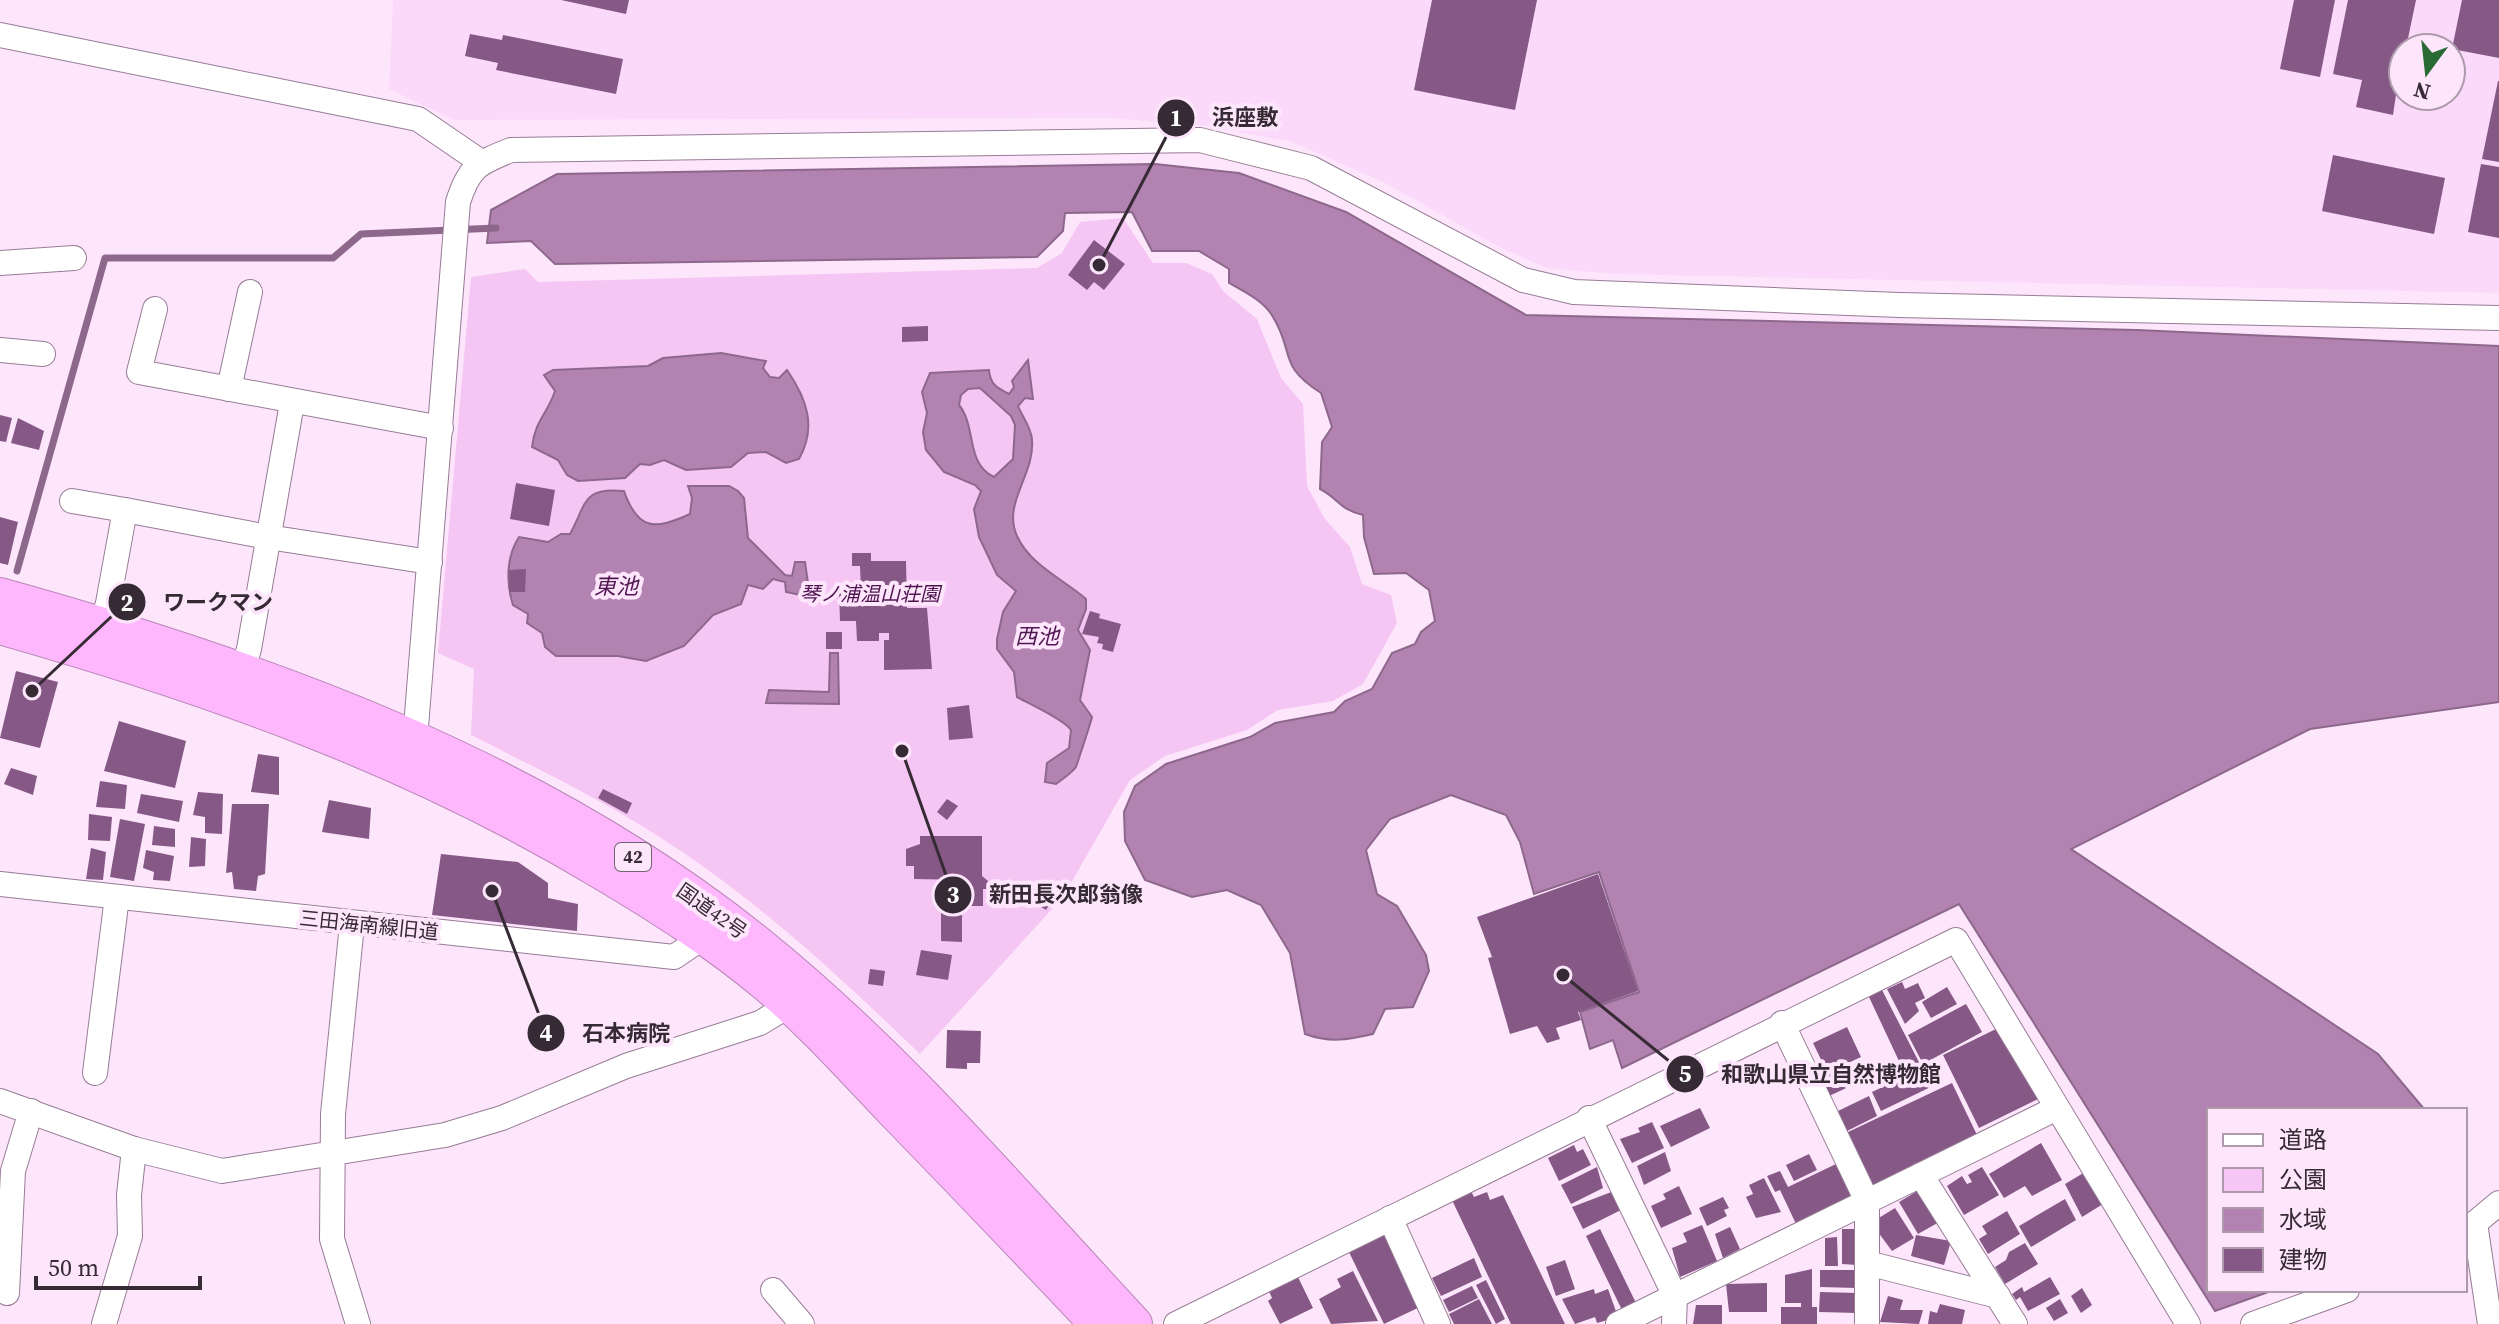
<svg xmlns="http://www.w3.org/2000/svg" width="2499" height="1324" font-family="'Source Serif 4','Noto Sans JP',serif">
	<rect width="100%" height="100%" fill="#fde6fc"/>
	<path fill="#fbd9fa" fill-rule="evenodd" d="M393 0H2499V293L1614 274 1547 268 1499 247 1385 183 1292 142 1206 126 1110 118 454 120 389 89ZM2403 48H2451V96H2403Z"/>
	<path fill="#f5c6f3" d="M1123 218 1153 263H1186L1212 274 1224 292 1257 319 1281 378 1303 404 1307 486 1325 519 1350 547 1362 584 1391 595 1397 623 1363 684 1333 701 1278 710 1247 730 1165 756 1130 780 1063 897 920 1054C837 974 751 894 653 833 595 796 532 766 471 735L474 669 438 653 471 277 525 269 538 282 1037 268 1062 253 1080 222Z"/>
	<g fill="#b282b1" stroke="#8d688c" stroke-width="2" fill-rule="evenodd">
		<path d="M1155 164 1239 173 1346 212 1526 315 2137 330 2499 346V702L2310 729 2071 849 2378 1054 2425 1110H2209V1290H2274L2215 1311 1959 904 1622 1068 1613 1040 1590 1049 1580 1012 1639 992 1599 872 1534 894 1520 842 1506 815 1451 795 1390 819 1366 850 1377 894 1397 906 1426 955 1429 971 1413 1007 1385 1009 1373 1034C1347 1040 1330 1043 1305 1034L1290 953 1261 905 1227 890 1192 897 1145 880 1125 841 1124 812 1135 786 1166 764 1250 737 1275 723 1334 712 1345 701 1372 689 1392 653 1415 644 1421 632 1435 621 1429 590 1406 573 1374 574 1364 537 1363 515C1340 510 1338 498 1320 489L1322 442 1332 427 1321 393C1277 365 1295 353 1273 317 1264 301 1245 292 1229 283V269L1199 251H1152L1132 212 1065 213 1063 231 1037 257 555 264 531 241 487 243 491 210 557 174Z"/>
		<path d="M721 353 766 361 763 368 770 377 779 378 787 370C807 399 817 427 799 459L786 463 766 452 748 453 731 467 686 470 664 460 650 465 640 464 625 478 578 481 567 475 558 460 532 447C535 420 547 415 555 391L544 375 553 370 648 366 663 358Z"/>
		<path d="M1028 360 1033 399 1025 398 1018 406C1022 416 1032 429 1032 440 1035 475 1002 503 1017 536 1030 565 1063 579 1086 599V609L1078 630 1090 650 1080 700 1092 717C1091 722 1077 764 1076 767 1072 773 1061 780 1056 784L1045 782 1047 763 1069 748 1071 730C1065 720 1030 704 1017 697L1014 672 997 649V639L1003 612 1016 591 997 575 979 537 974 509 981 491 975 485 944 472 926 450 923 432 927 413 922 392 930 373 989 370C990 384 997 388 1009 394L1014 387 1012 381ZM980 388 1011 416 1015 425 1013 459 994 477C965 463 977 427 959 405L961 395 968 389Z"/>
		<path d="M688 486H729L738 491 744 498 748 538 785 575 792 576 795 562H805L810 597 786 592 785 582 773 579 763 589 748 585 741 604 713 615 684 646 646 661 618 656H556L545 647 542 633 527 623 528 614 513 605C506 583 506 557 519 537L548 542 561 534H570C587 503 582 487 624 491 638 531 655 530 690 514L692 498Z"/>
		<polygon points="830,653 838,653 839,704 766,703 769,690 829,692"/>
	</g>
	<g fill="none" stroke-linecap="round" stroke-linejoin="round">
		<polyline stroke="#8d688c" stroke-width="7" points="17,571 105,258 333,258 361,234 496,228"/>
	</g>
	<g fill="#855885">
		<polygon points="561,0 629,0 626,14"/>
		<polygon points="1432,0 1537,0 1515,110 1414,90"/>
		<polygon points="2294,0 2335,0 2320,77 2280,69"/>
		<polygon points="2348,0 2416,0 2406,48 2403,48 2393,115 2356,107 2362,80 2333,74"/>
		<polygon points="2462,0 2499,0 2499,58 2452,49"/>
		<polygon points="470,34 502,40 503,35 623,59 616,94 496,70 498,63 465,56"/>
		<polygon points="2498,81 2499,81 2499,162 2482,159"/>
		<polygon points="2333,155 2445,178 2434,234 2322,211"/>
		<polygon points="2481,164 2499,167 2499,238 2468,232"/>
		<polygon points="1094,240 1125,264 1104,290 1094,282 1087,290 1068,275"/>
		<polygon points="928,326 928,341 902,342 902,327"/>
		<polygon points="0,415 12,418 6,442 0,441"/>
		<polygon points="18,418 44,431 39,450 11,443"/>
		<polygon points="516,483 555,490 549,526 510,519"/>
		<polygon points="0,517 18,522 8,565 0,563"/>
		<polygon points="852,553 871,553 871,561 906,561 907,608 927,608 932,669 884,670 884,640 889,640 889,633 879,633 879,641 857,641 856,621 840,621 839,590 861,590 860,566 852,566"/>
		<polygon points="526,569 525,592 509,592 509,570"/>
		<polygon points="1090,611 1100,614 1099,618 1121,624 1113,652 1102,649 1103,644 1097,643 1099,637 1082,634"/>
		<rect x="826" y="632" width="16" height="17"/>
		<polygon points="16,671 58,682 40,748 0,738"/>
		<polygon points="969,705 973,738 949,740 947,708"/>
		<polygon points="119,721 186,741 175,788 104,771"/>
		<polygon points="258,754 279,757 279,795 251,792"/>
		<polygon points="11,768 37,776 33,795 4,784"/>
		<polygon points="100,781 127,785 125,809 96,807"/>
		<polygon points="603,789 632,803 627,814 598,798"/>
		<polygon points="198,792 223,794 222,834 205,833 205,817 193,815"/>
		<polygon points="141,794 183,801 179,822 137,813"/>
		<polygon points="947,799 958,806 947,820 937,812"/>
		<polygon points="329,800 371,808 369,839 322,832"/>
		<polygon points="232,804 269,804 265,874 258,876 256,891 234,889 232,872 226,873"/>
		<polygon points="89,814 112,817 110,841 88,840"/>
		<polygon points="120,819 145,824 134,881 110,877"/>
		<polygon points="154,826 175,829 175,847 152,845"/>
		<polygon points="920,836 982,836 982,876 988,881 988,889 983,889 983,906 965,906 965,880 914,879 914,866 906,866 906,849 920,844"/>
		<polygon points="191,837 206,839 205,866 189,867"/>
		<polygon points="91,848 106,852 103,880 86,879"/>
		<polygon points="146,850 174,856 170,881 153,880 154,872 143,868"/>
		<polygon points="441,854 518,862 548,883 548,898 578,904 577,931 432,915"/>
		<polygon points="1598,874 1638,991 1578,1012 1581,1020 1556,1028 1560,1039 1547,1043 1537,1026 1510,1034 1488,958 1492,957 1477,917"/>
		<polygon points="1045,885 1057,892 1046,910 1035,903"/>
		<polygon points="941,898 962,898 962,942 941,941"/>
		<polygon points="921,950 952,955 948,980 916,975"/>
		<polygon points="870,969 885,971 883,986 868,984"/>
		<polygon points="1902,982 1905,989 1918,983 1925,998 1915,1003 1919,1011 1905,1024 1887,989"/>
		<polygon points="1947,987 1957,1004 1931,1018 1922,1002"/>
		<polygon points="1882,990 1922,1068 1929,1064 1939,1083 1881,1111 1872,1092 1906,1076 1869,997"/>
		<polygon points="1966,1004 1982,1032 1923,1064 1908,1035"/>
		<polygon points="2002,1026 2038,1099 1979,1128 1943,1055"/>
		<polygon points="1847,1027 1861,1057 1846,1064 1855,1084 1829,1096 1820,1076 1827,1072 1813,1043"/>
		<polygon points="947,1030 981,1031 980,1063 967,1063 967,1069 946,1068"/>
		<polygon points="1952,1083 1977,1135 1873,1185 1848,1132"/>
		<polygon points="1869,1096 1877,1116 1847,1131 1838,1111"/>
		<polygon points="1700,1108 1710,1128 1671,1147 1660,1126"/>
		<polygon points="1652,1122 1664,1148 1632,1163 1620,1139 1640,1132 1638,1128"/>
		<polygon points="2041,1143 2062,1180 2032,1196 2025,1186 2004,1198 1989,1174"/>
		<polygon points="1574,1145 1577,1152 1583,1149 1591,1165 1559,1181 1548,1158"/>
		<polygon points="1665,1152 1671,1171 1644,1185 1637,1166"/>
		<polygon points="1809,1154 1817,1170 1794,1181 1786,1165"/>
		<polygon points="1836,1164 1852,1195 1849,1200 1797,1226 1780,1190 1775,1192 1767,1176 1780,1171 1788,1187"/>
		<polygon points="1597,1167 1603,1188 1571,1204 1561,1185"/>
		<polygon points="1982,1167 1999,1195 1964,1215 1947,1186 1962,1176 1967,1184 1972,1182 1968,1175"/>
		<polygon points="2085,1172 2103,1204 2082,1217 2065,1184"/>
		<polygon points="1764,1178 1781,1212 1756,1218 1746,1197 1753,1194 1749,1185"/>
		<polygon points="1679,1186 1692,1214 1661,1228 1651,1206 1666,1199 1663,1194"/>
		<polygon points="1470,1189 1474,1197 1487,1192 1490,1200 1503,1195 1565,1324 1511,1324 1451,1198"/>
		<polygon points="1919,1190 1941,1221 1918,1234 1899,1202"/>
		<polygon points="1614,1191 1623,1209 1583,1229 1572,1207"/>
		<polygon points="1723,1197 1729,1208 1724,1210 1727,1216 1707,1226 1699,1208"/>
		<polygon points="2065,1199 2076,1220 2031,1247 2019,1226"/>
		<polygon points="1895,1208 1914,1238 1892,1251 1875,1228 1880,1224 1877,1219"/>
		<polygon points="2007,1211 2020,1234 1988,1254 1979,1239 1987,1234 1982,1226"/>
		<polygon points="1702,1225 1717,1261 1680,1277 1672,1248 1687,1242 1683,1233"/>
		<polygon points="1730,1227 1740,1249 1723,1258 1715,1234"/>
		<polygon points="1600,1229 1636,1303 1622,1310 1586,1236"/>
		<polygon points="1842,1229 1857,1229 1857,1265 1842,1264"/>
		<polygon points="1387,1232 1422,1306 1384,1324 1348,1250"/>
		<polygon points="1916,1235 1951,1241 1944,1265 1911,1256"/>
		<polygon points="1837,1237 1838,1266 1825,1266 1825,1238"/>
		<polygon points="2025,1243 2038,1264 2005,1284 1995,1267 2006,1260 2009,1252"/>
		<polygon points="1474,1258 1482,1277 1441,1296 1432,1278"/>
		<polygon points="1565,1260 1575,1289 1556,1296 1546,1267"/>
		<polygon points="1812,1269 1812,1307 1817,1307 1817,1324 1781,1324 1781,1307 1801,1307 1801,1303 1785,1303 1785,1275"/>
		<polygon points="1820,1270 1856,1270 1856,1288 1820,1287"/>
		<polygon points="1353,1271 1378,1321 1331,1324 1319,1299 1341,1287 1337,1279"/>
		<polygon points="1298,1277 1313,1308 1280,1324 1268,1301 1272,1298 1268,1289"/>
		<polygon points="2050,1277 2060,1294 2028,1311 2020,1297 2016,1300 2012,1294 2022,1287 2024,1292"/>
		<polygon points="1486,1280 1505,1319 1496,1324 1476,1285"/>
		<polygon points="1767,1283 1767,1312 1729,1312 1726,1284"/>
		<polygon points="1472,1286 1478,1298 1449,1312 1443,1300"/>
		<polygon points="2082,1288 2092,1305 2081,1313 2071,1296"/>
		<polygon points="1594,1289 1595,1294 1608,1289 1618,1317 1597,1323 1595,1317 1575,1324 1562,1299"/>
		<polygon points="1820,1292 1857,1293 1857,1313 1819,1312"/>
		<polygon points="1888,1296 1903,1300 1900,1310 1923,1310 1919,1324 1880,1322"/>
		<polygon points="1479,1299 1492,1324 1454,1324 1449,1314"/>
		<polygon points="2060,1299 2068,1313 2054,1321 2046,1308"/>
		<polygon points="1940,1304 1965,1310 1962,1324 1928,1324 1930,1311 1937,1313"/>
		<polygon points="1696,1305 1722,1305 1722,1324 1693,1324"/>
	</g>
	<g fill="none" stroke-linecap="round" stroke-linejoin="round">
		<g stroke="#967c95" stroke-width="26">
			<g id="minor">
				<polyline points="0,35 418,119 481,162"/>
				<polyline points="0,263 74,258"/>
				<polyline points="155,309 139,372 441,428"/>
				<polyline points="0,350 43,354"/>
				<polyline points="229,389 250,292"/>
				<polyline points="72,501 125,510 108,603 98,639"/>
				<polyline points="125,510 268,537 430,562"/>
				<polyline points="238,683 249,649 292,403"/>
				<path d="M414 752 458 202C469 167 478 163 511 150L1200 140 1311 168 1523 280 1574 292 1899 305 2499 318"/>
				<polyline points="0,884 674,957 715,929"/>
				<polyline points="352,924 333,1114 332,1239 358,1324"/>
				<polyline points="1782,1023 1867,1201 1867,1324"/>
				<polyline points="95,1073 117,897"/>
				<polyline points="0,1101 134,1149 222,1171 445,1135 502,1118 626,1066 760,1023 801,998"/>
				<polyline points="1589,1118 1675,1296 1674,1324"/>
				<polyline points="1921,1175 2015,1324"/>
				<polyline points="1390,1218 1438,1324"/>
				<polyline points="1867,1263 1998,1296"/>
				<polyline points="773,1290 802,1324"/>
				<polyline points="7,1293 13,1171 31,1111"/>
				<polyline points="104,1324 130,1236 129,1195 134,1149"/>
				<polyline points="1176,1324 1956,940 2188,1324"/>
				<polyline points="1618,1324 2057,1108"/>
				<polyline points="2253,1324 2347,1290"/>
				<polyline points="2490,1324 2475,1223 2499,1203"/>
			</g>
		</g>
		<g stroke="#b886b7" stroke-width="38">
			<g id="highway">
				<path d="M0 596C267 670 536 767 755 942 895 1054 1012 1193 1134 1324"/>
				<path d="M0 626C211 686 414 758 603 872 660 906 717 942 768 985 814 1024 854 1069 895 1112 963 1182 1031 1253 1098 1324"/>
			</g>
		</g>
		<use href="#minor" stroke="#fff" stroke-width="24"/>
		<use href="#highway" stroke="#feb7fd" stroke-width="36"/>
	</g>
	<g text-anchor="middle" stroke-width="8" stroke-linejoin="round" paint-order="stroke">
		<rect fill="#fde6fc" stroke="#726371" stroke-width="2" x="615" y="843" width="36" height="28" rx="6"/>
		<g font-size="18" font-weight="bold" fill="#362b35">
			<text x="633" y="863">42</text>
		</g>
		<g font-size="20" font-style="italic" fill="#4e134f" stroke="#fde6fc">
			<text x="870" y="601">琴ノ浦温山荘園</text>
		</g>
		<g font-size="20" fill="#362b35" stroke="#fde6fc">
			<text transform="translate(712 911) rotate(35)" y="7">国道42号</text>
			<text transform="translate(369 925) rotate(6)" y="7">三田海南線旧道</text>
		</g>
		<g font-size="22" font-style="italic" fill="#511652" stroke="#fde6fc">
			<text x="616" y="594">東池</text>
			<text x="1037" y="644">西池</text>
		</g>
	</g>
	<path fill="none" stroke="#362b35" stroke-width="3" d="M1099 265L1176 118M32 691L127 602M902 751L953 895M492 891L546 1033M1563 975L1685 1074"/>
	<g fill="#362b35" stroke="#fde6fc" stroke-width="3">
		<circle cx="1099" cy="265" r="8"/>
		<circle cx="32" cy="691" r="8"/>
		<circle cx="902" cy="751" r="8"/>
		<circle cx="492" cy="891" r="8"/>
		<circle cx="1563" cy="975" r="8"/>
		<circle cx="1176" cy="118" r="20"/>
		<circle cx="127" cy="602" r="20"/>
		<circle cx="953" cy="895" r="20"/>
		<circle cx="546" cy="1033" r="20"/>
		<circle cx="1685" cy="1074" r="20"/>
	</g>
	<g font-size="24" text-anchor="middle" font-weight="bold" fill="#fff">
		<text x="1176" y="126">1</text>
		<text x="127" y="611">2</text>
		<text x="953" y="903">3</text>
		<text x="546" y="1041">4</text>
		<text x="1685" y="1082">5</text>
	</g>
	<g font-size="22" text-anchor="middle" font-weight="bold" fill="#362b35" stroke="#fde6fc" stroke-width="8" stroke-linejoin="round" paint-order="stroke">
		<text x="1245" y="125">浜座敷</text>
		<text x="218" y="610">ワークマン</text>
		<text x="1066" y="902">新田長次郎翁像</text>
		<text x="626" y="1041">石本病院</text>
		<text x="1831" y="1082">和歌山県立自然博物館</text>
	</g>
	<rect x="2207" y="1108" width="260" height="184" fill="#fde6fc" stroke="#ad9bac" stroke-width="2"/>
	<rect x="2223" y="1134" width="40" height="12" fill="#ffffff" stroke="#ad9bac" stroke-width="2"/>
	<text x="2279" y="1148" font-size="24" fill="#362b35">道路</text>
	<rect x="2223" y="1168" width="40" height="24" fill="#f5c6f3" stroke="#ad9bac" stroke-width="2"/>
	<text x="2279" y="1188" font-size="24" fill="#362b35">公園</text>
	<rect x="2223" y="1208" width="40" height="24" fill="#b282b1" stroke="#ad9bac" stroke-width="2"/>
	<text x="2279" y="1228" font-size="24" fill="#362b35">水域</text>
	<rect x="2223" y="1248" width="40" height="24" fill="#855885" stroke="#ad9bac" stroke-width="2"/>
	<text x="2279" y="1268" font-size="24" fill="#362b35">建物</text>
	<g transform="translate(2427 72) rotate(195)"><circle r="38" fill="#fde6fc" stroke="#ad9bac" stroke-width="2"/>
	<path d="M0-6L14 30L0 20L-14 30Z" fill="#2a6b35"/>
	<text y="-12" font-size="22" font-weight="bold" text-anchor="middle" fill="#362b35">N</text>
	</g>
	<path d="M36 1276v12h164v-12" fill="none" stroke="#362b35" stroke-width="4"/>
	<text x="48" y="1276" font-size="24" fill="#362b35" stroke="#fde6fc" stroke-width="6" paint-order="stroke">50 m</text>
</svg>
